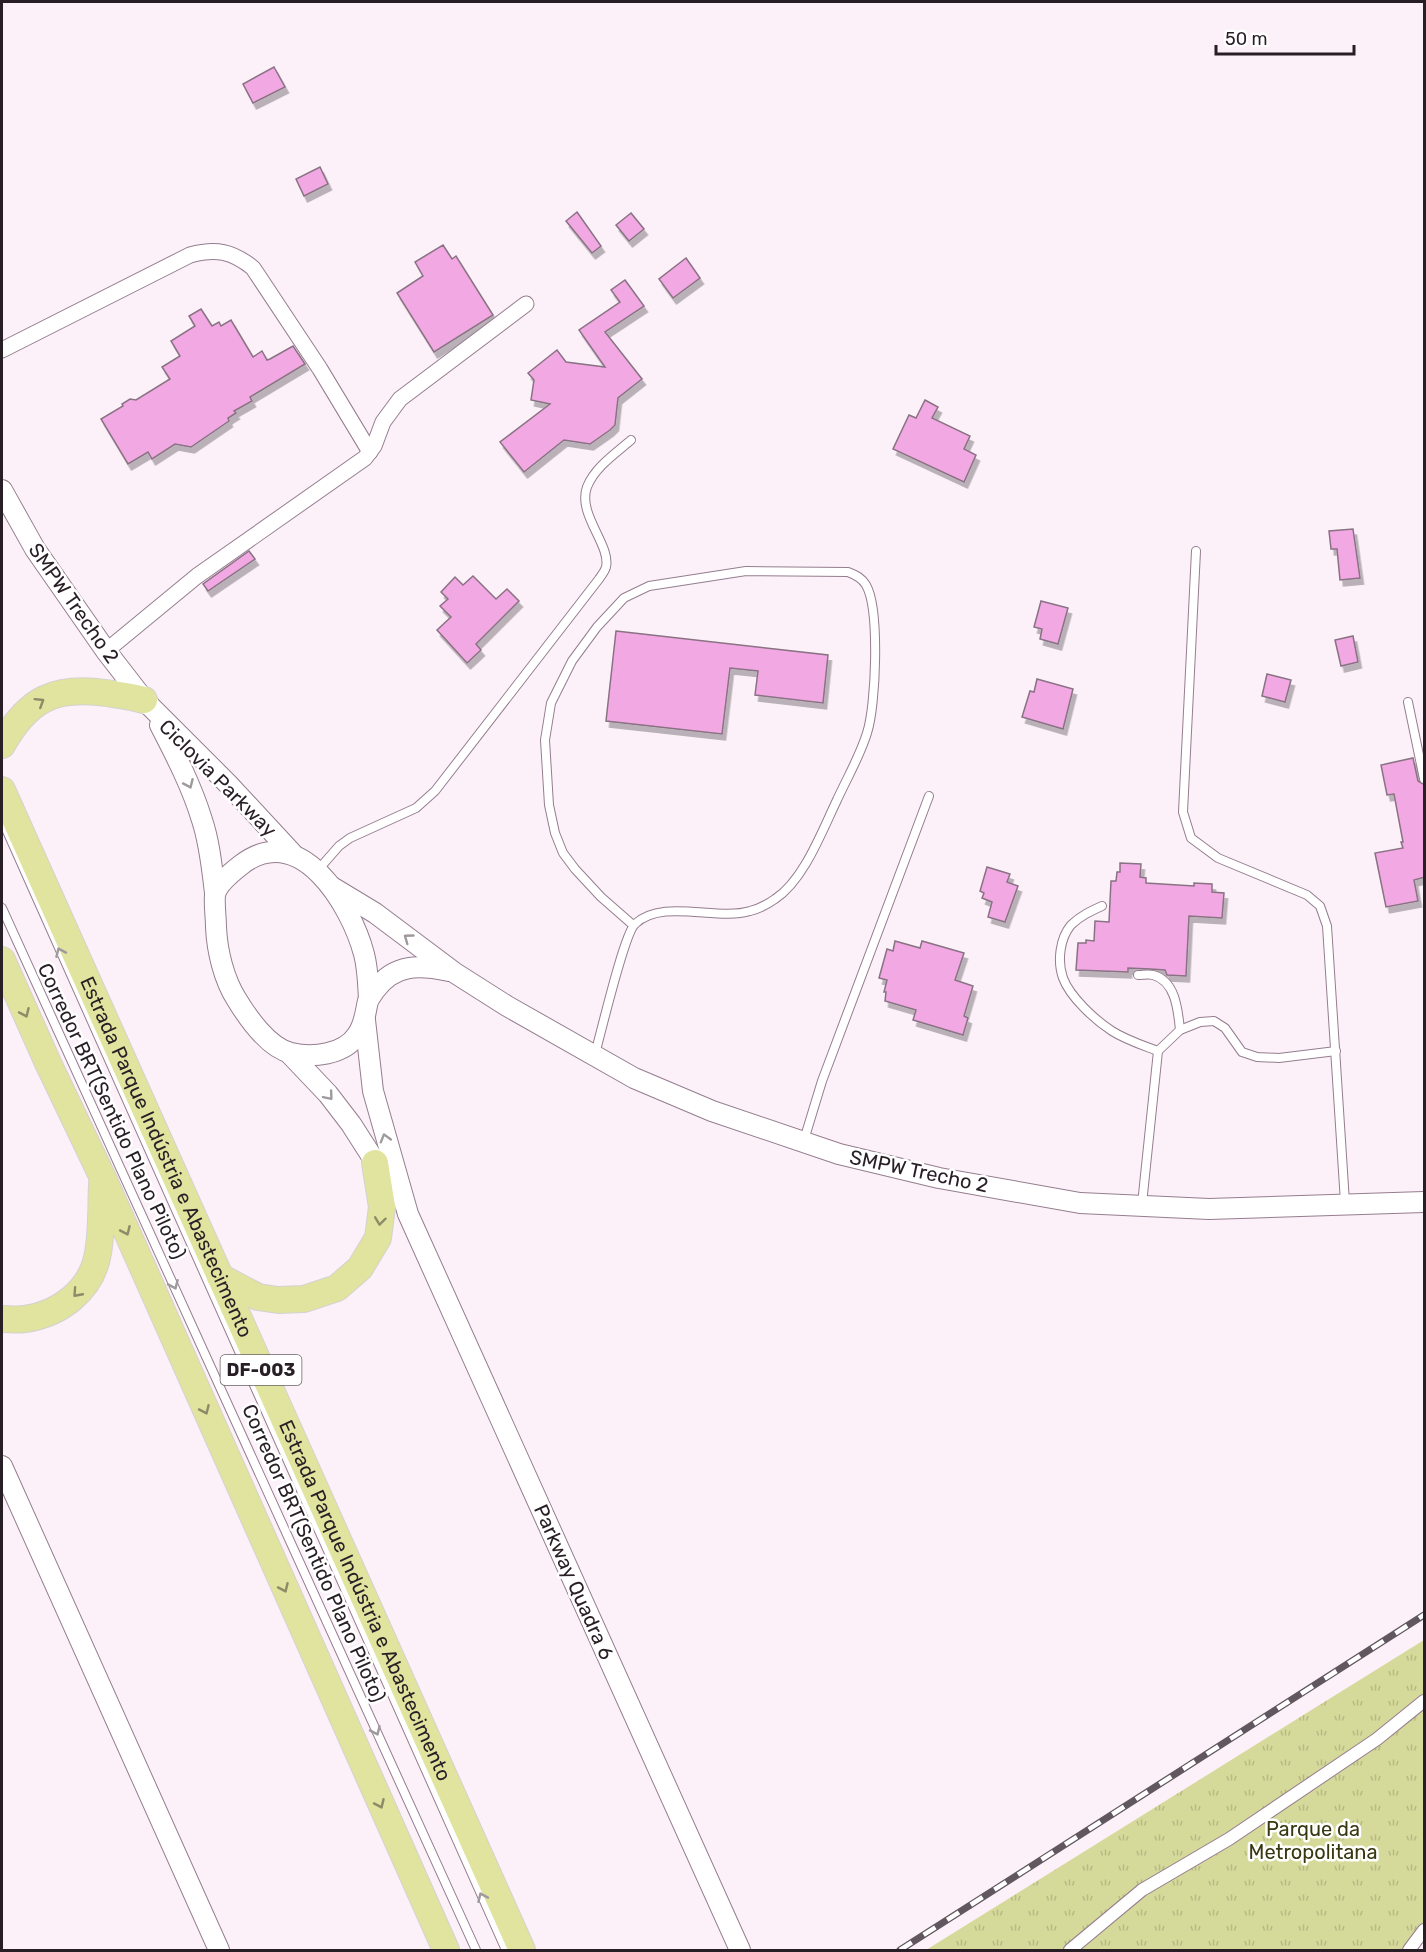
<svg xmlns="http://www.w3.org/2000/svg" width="1426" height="1952" font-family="Rubik,sans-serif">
	<defs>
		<pattern id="grass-tufts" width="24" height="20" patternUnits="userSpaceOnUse" patternTransform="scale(1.5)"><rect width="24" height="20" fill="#d5d999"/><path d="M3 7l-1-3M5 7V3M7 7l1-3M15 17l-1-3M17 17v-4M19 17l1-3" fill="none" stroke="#b7ba84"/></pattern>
		<filter id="shadow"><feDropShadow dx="3.5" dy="6" stdDeviation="0" flood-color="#0004"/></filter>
	</defs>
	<rect width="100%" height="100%" fill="#fcf1f9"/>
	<polygon fill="url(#grass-tufts)" points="1424,1640 1424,1932 1409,1950 926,1950"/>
	<g fill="#f2a8e2" stroke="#897283" stroke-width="1.5" filter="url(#shadow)">
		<polygon points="274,67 285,87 253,103 243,84"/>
		<polygon points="320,167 328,184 304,196 296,179"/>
		<polygon points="577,212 601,246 592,253 566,221"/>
		<polygon points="631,213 644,229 629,241 616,225"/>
		<polygon points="443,245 452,259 456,256 493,315 434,352 397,293 423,276 415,262"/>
		<polygon points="686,258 700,278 673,298 659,279"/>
		<polygon points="625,280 644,306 605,332 642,379 618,398 615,425 610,430 590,444 564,440 524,472 500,442 550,404 531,400 534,380 528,373 557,350 566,362 605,367 579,330 620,302 611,290"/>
		<polygon points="201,309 212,326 219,322 221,326 231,320 253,357 262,351 267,360 270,359 293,346 305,364 250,397 252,401 234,411 236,413 228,418 229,421 191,447 175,444 152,459 148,452 128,464 101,419 123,406 122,404 130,399 136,400 170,379 162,367 180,356 171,341 195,326 189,316"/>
		<polygon points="925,400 938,407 932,418 970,436 964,449 976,455 964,482 893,449 909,415 916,418"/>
		<polygon points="1353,529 1360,578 1340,580 1337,549 1331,549 1329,531"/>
		<polygon points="249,551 255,559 208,591 203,584"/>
		<polygon points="473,576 496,599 507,589 519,601 476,644 481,650 467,663 437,630 451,617 440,606 448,599 441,592 455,577 463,585"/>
		<polygon points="1041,601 1068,608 1058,644 1040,639 1042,629 1034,627"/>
		<polygon points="616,631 828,655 823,703 755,695 758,671 730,668 722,734 606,721"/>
		<polygon points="1353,636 1358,662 1341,666 1335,640"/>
		<polygon points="1267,674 1291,680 1285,702 1262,696"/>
		<polygon points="1037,679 1073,689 1063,729 1022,717 1030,691 1034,692"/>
		<polygon points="1413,758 1418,781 1425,785 1425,877 1414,880 1418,901 1386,907 1375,853 1403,848 1401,842 1403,842 1394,794 1387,795 1381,765"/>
		<polygon points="1120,863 1141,864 1140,877 1146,878 1146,883 1194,886 1194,883 1212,884 1212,892 1224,893 1222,918 1189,916 1186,976 1167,975 1165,970 1150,969 1128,968 1128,972 1076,970 1078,943 1086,943 1086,940 1094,941 1095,921 1109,922 1111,881 1116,881 1117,872 1120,872"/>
		<polygon points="987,867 1010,874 1007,882 1018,886 1005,922 988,917 992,902 982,898 984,893 980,891"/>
		<polygon points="895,941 920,948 922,941 964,953 955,980 973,986 964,1016 968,1018 963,1035 913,1020 916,1010 885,1001 886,992 884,992 887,980 879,978 887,949 893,951"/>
	</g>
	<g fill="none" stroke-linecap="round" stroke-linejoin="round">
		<g stroke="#957d8f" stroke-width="10">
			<g id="service">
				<polyline points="1196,551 1183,812 1191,838 1218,858 1307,895 1320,906 1327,926 1345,1202"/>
				<polyline points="1408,702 1424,779"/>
				<polyline points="2,820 506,1950"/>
				<path d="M318 870 339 846 350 838 416 808 435 791 599 579C601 576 605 571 606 567 611 545 577 514 587 487 595 467 616 453 631 440"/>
				<path d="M1102 906C1091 911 1080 916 1071 925 1060 938 1057 961 1063 978 1070 997 1095 1020 1112 1031 1126 1040 1142 1045 1158 1051"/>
				<polyline points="2,908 476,1950"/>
				<path d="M1138 975C1143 975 1149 974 1153 975 1176 981 1178 1011 1180 1030"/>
				<path d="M595 1054C601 1033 624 934 635 924 662 898 717 921 750 911 758 909 768 904 775 899 804 880 822 831 837 800 847 778 860 756 867 733 876 706 880 609 866 585 862 578 856 575 848 572L746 571 649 586 624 598 597 627 572 661 551 703 545 740 549 805 555 833 563 853 575 869 601 897 633 925"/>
				<polyline points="804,1140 822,1081 929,796"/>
				<polyline points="1142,1204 1158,1051 1180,1030 1200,1022 1214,1021 1225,1028 1242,1052 1257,1057 1279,1058 1336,1051"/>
			</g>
		</g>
		<g stroke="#957d8f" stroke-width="14">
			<g id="pedestrian">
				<polyline points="1070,1950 1142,1890 1229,1839 1377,1739 1424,1701"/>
				<polyline points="1409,1950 1424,1930"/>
			</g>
		</g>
		<g stroke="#957d8f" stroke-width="17">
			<g id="minor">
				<path d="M2 350 190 255C216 248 232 251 253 268L320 369 370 452"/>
				<polyline points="106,651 197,576 365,458 374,446 383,422 400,399 526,304"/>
			</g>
		</g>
		<g stroke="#957d8f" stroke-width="22">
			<g id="tertiary">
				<polyline points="2,490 35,549 106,651 144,700 228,784 292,853"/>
				<path d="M160 725C176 756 192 787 202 820 210 844 212 869 215 893"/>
				<polyline points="332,887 375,913 455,973 507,1006 634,1078 712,1111 839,1154 939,1178 1080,1203 1209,1209 1424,1202"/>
				<path d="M369 999C368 984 368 969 364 954 351 905 300 819 241 865 232 872 217 884 215 895 214 905 216 917 216 927 217 951 224 980 237 1000 248 1018 269 1048 291 1053 312 1058 344 1055 357 1035 365 1024 365 1013 368 1001 370 997 373 993 375 990 395 963 420 965 449 971"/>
				<polyline points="365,1020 373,1091 408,1214 740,1950"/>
				<polyline points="289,1053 328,1094 351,1124 383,1174"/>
				<polyline points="2,1466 219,1950"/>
			</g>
		</g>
		<g stroke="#d4d2d3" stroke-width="28">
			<g id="trunk">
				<path d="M2 745C28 699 54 686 106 693 119 695 131 696 144 700"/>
				<path id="s1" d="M2 790 522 1950"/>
				<polyline points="2,960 48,1063 103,1178 446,1950"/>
				<polyline points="220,1277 258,1297 278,1300 304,1299 337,1288 360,1268 378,1238 382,1207 375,1163"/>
				<path d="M2 1319C9 1319 17 1320 25 1319 60 1314 92 1290 98 1253 102 1230 101 1207 102 1184"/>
			</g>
		</g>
		<use href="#service" stroke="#fff" stroke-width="8"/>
		<use href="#pedestrian" stroke="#fff" stroke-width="12"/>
		<use href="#minor" stroke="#fff" stroke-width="15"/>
		<use href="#tertiary" stroke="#fff" stroke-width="20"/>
		<use href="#trunk" stroke="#e0e49e" stroke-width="26"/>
		<g stroke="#61575e" stroke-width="7">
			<polyline id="rail" points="900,1950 1424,1615"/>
		</g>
		<use href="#rail" stroke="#fff" stroke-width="4.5" stroke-dasharray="14" stroke-linecap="butt"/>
	</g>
	<defs><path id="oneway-chevron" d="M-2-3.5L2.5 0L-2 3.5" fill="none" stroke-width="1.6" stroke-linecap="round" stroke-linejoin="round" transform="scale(1.5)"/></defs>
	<g stroke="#8d8b68">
		<use href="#oneway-chevron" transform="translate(40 702) rotate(-32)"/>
		<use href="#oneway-chevron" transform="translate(25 1013) rotate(66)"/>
		<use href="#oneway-chevron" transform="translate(380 1221) rotate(97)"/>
		<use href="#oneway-chevron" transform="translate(126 1231) rotate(66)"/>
		<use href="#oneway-chevron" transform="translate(77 1293) rotate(132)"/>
		<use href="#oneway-chevron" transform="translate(205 1410) rotate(66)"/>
		<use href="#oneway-chevron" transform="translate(284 1588) rotate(66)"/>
		<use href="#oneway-chevron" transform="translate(380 1804) rotate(66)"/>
	</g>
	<g stroke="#9e9a9d">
		<use href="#oneway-chevron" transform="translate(189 784) rotate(66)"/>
		<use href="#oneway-chevron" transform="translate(408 938) rotate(-144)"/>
		<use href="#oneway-chevron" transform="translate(60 952) rotate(-114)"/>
		<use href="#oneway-chevron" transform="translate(329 1096) rotate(50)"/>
		<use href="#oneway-chevron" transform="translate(385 1138) rotate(-106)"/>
		<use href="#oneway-chevron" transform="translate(174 1285) rotate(66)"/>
		<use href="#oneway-chevron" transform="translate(376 1731) rotate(66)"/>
		<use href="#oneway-chevron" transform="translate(482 1897) rotate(-114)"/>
	</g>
	<g text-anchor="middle" stroke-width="5" stroke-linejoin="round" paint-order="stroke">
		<rect fill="#fff" stroke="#686266" stroke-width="1.5" x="220.5" y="1355" width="81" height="30" rx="4.5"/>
		<g font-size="18" font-weight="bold" fill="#281e25">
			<text x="261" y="1376">DF-003</text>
		</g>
		<g font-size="20" fill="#281e25" stroke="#fff">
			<text transform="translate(74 603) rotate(55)" y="7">SMPW Trecho 2</text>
			<text transform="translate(218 778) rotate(45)" y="7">Ciclovia Parkway</text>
			<text transform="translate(112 1111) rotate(65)" y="7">Corredor BRT(Sentido Plano Piloto)</text>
			<text dy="7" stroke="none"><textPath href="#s1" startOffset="402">Estrada Parque Indústria e Abastecimento</textPath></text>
			<text transform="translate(919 1171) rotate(12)" y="7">SMPW Trecho 2</text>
			<text transform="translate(314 1553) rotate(66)" y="7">Corredor BRT(Sentido Plano Piloto)</text>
			<text transform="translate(574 1582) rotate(66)" y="7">Parkway Quadra 6</text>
			<text dy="7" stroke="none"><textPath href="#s1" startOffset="888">Estrada Parque Indústria e Abastecimento</textPath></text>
		</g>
		<g font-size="20" fill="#373811" stroke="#fff">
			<text x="1313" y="1836">Parque da<tspan x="1313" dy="23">Metropolitana</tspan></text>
		</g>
	</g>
	<rect width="1426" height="1952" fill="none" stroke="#281e25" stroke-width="6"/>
	<path d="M1216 45v9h138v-9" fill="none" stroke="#281e25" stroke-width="3"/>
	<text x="1225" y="45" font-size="18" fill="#281e25" stroke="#ffffff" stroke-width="4.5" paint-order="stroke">50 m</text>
</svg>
